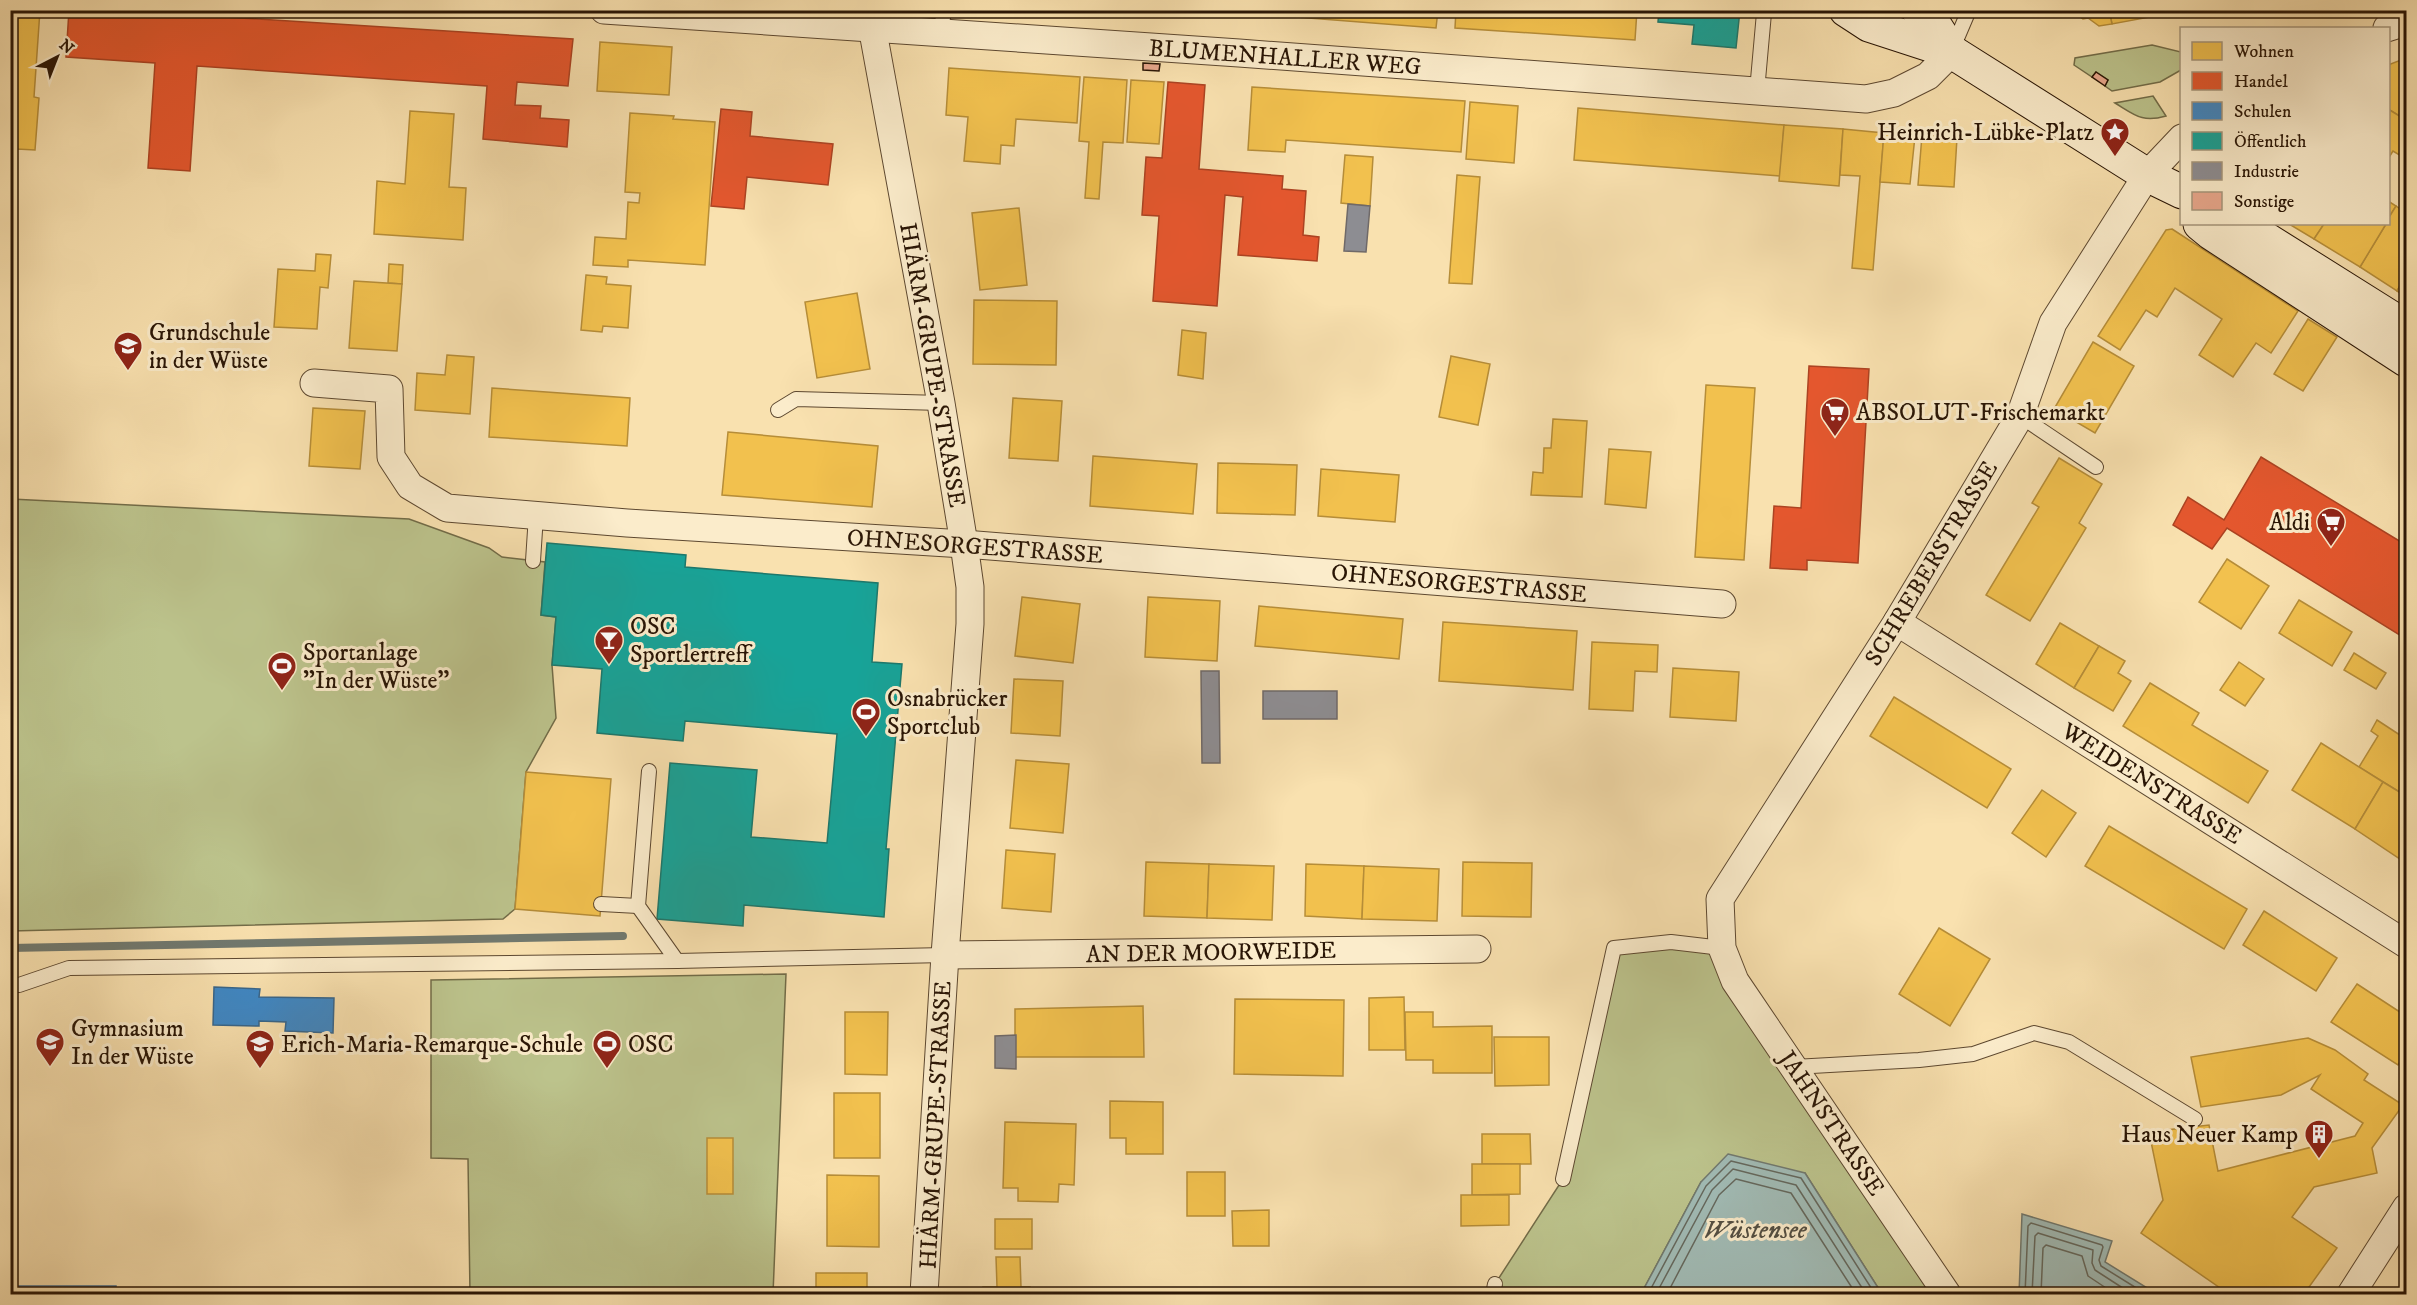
<svg xmlns="http://www.w3.org/2000/svg" width="2417" height="1305" font-family="'IM FELL DW Pica',serif">
	<rect width="100%" height="100%" fill="#f9e1af"/>
	<filter id="stains"><feTurbulence type="fractalNoise" baseFrequency=".00333" numOctaves="4"/><feColorMatrix values="0 0 0 0 .2 0 0 0 0 .09 0 0 0 0 .02 0 0 0 .5 -.17"/></filter>
	<radialGradient id="worn" r=".72"><stop offset=".6" stop-color="#630" stop-opacity="0"/><stop offset="1" stop-color="#630" stop-opacity=".3"/></radialGradient>
	<g fill="#bcc38c" stroke="#726c48" stroke-width="1.5">
		<polygon points="2152,45 2181,52 2181,70 2160,82 2112,91 2105,86 2108,80 2096,72 2092,77 2074,65 2075,58"/>
		<path d="M2153 96 2166 116C2142 123 2135 115 2115 103Z"/>
		<polygon points="11,499 409,519 489,548 502,557 545,562 541,615 556,617 552,665 556,718 526,772 515,909 503,919 11,931"/>
		<polygon points="1614,948 1722,948 1947,1294 1882,1294 1805,1173 1701,1182 1641,1294 1493,1294 1495,1284 1563,1179"/>
		<polygon points="786,974 773,1294 470,1294 468,1159 431,1158 431,980"/>
	</g>
	<g fill="#a1bbb5" stroke="#71796f" stroke-width="1.5">
		<polygon points="1728,1154 1805,1173 1882,1294 1641,1294 1701,1182"/>
		<polygon points="2022,1214 2112,1241 2105,1262 2157,1294 2019,1294"/>
	</g>
	<g fill="#f2c14e" stroke="#b68d38" stroke-width="1.5">
		<polygon points="10,10 40,10 34,97 39,98 35,150 17,149 12,204"/>
		<polygon points="1208,10 1438,10 1436,28"/>
		<polygon points="1456,10 1637,10 1635,40 1455,28"/>
		<polygon points="2109,10 2149,10 2150,17 2112,24"/>
		<polygon points="2109,10 2112,24 2099,26 2088,18 2083,19 2077,15 2077,10"/>
		<polygon points="2149,10 2185,10 2150,17"/>
		<polygon points="600,42 672,47 669,95 597,91"/>
		<polygon points="2406,58 2406,120 2388,109 2388,65"/>
		<polygon points="949,68 1080,77 1077,123 1016,119 1014,146 1001,145 1000,164 964,161 968,117 946,115"/>
		<polygon points="1084,77 1127,80 1123,143 1103,142 1099,199 1085,198 1089,142 1079,141"/>
		<polygon points="1131,80 1164,82 1159,144 1127,142"/>
		<polygon points="1252,87 1465,101 1461,152 1286,140 1285,152 1248,150"/>
		<polygon points="1470,102 1518,106 1514,163 1466,159"/>
		<polygon points="1578,108 1784,125 1780,176 1574,160"/>
		<polygon points="2388,109 2406,120 2406,159 2393,151 2388,159"/>
		<polygon points="410,111 454,114 449,187 466,188 463,240 374,234 377,181 405,184"/>
		<polygon points="630,113 674,116 673,119 715,122 705,265 628,260 628,267 593,265 595,237 626,239 628,202 639,203 640,193 625,192"/>
		<polygon points="1784,125 1843,129 1839,186 1779,181"/>
		<polygon points="1843,129 1884,133 1873,270 1852,268 1860,176 1840,175"/>
		<polygon points="1884,133 1915,136 1910,184 1880,182"/>
		<polygon points="1922,135 1957,138 1954,187 1918,185"/>
		<polygon points="1345,155 1373,157 1370,206 1341,203"/>
		<polygon points="1457,175 1480,177 1472,284 1449,283"/>
		<polygon points="2388,201 2396,206 2388,219"/>
		<polygon points="2396,206 2406,213 2406,275 2397,291 2360,267 2386,224 2388,224 2388,219"/>
		<polygon points="1019,208 1027,285 980,290 972,213"/>
		<polygon points="2289,224 2324,224 2314,239"/>
		<polygon points="2324,224 2386,224 2360,267 2314,239"/>
		<polygon points="2172,229 2298,311 2271,353 2256,343 2233,377 2199,355 2222,319 2175,288 2157,317 2146,310 2120,350 2098,336 2166,230"/>
		<polygon points="316,254 331,255 328,288 320,287 317,329 274,327 278,269 315,271"/>
		<polygon points="389,264 403,265 402,284 388,283"/>
		<polygon points="586,275 607,277 606,284 631,286 628,328 603,326 602,332 581,330"/>
		<polygon points="2406,275 2406,297 2397,291"/>
		<polygon points="354,281 402,284 397,351 349,348"/>
		<polygon points="857,293 870,369 817,378 805,302"/>
		<polygon points="974,300 1057,301 1056,365 973,364"/>
		<polygon points="2308,319 2337,337 2303,391 2274,374"/>
		<polygon points="1182,330 1206,333 1203,379 1178,375"/>
		<polygon points="2093,342 2134,366 2095,433 2054,409"/>
		<polygon points="447,355 474,357 470,414 415,410 417,373 445,375"/>
		<polygon points="1451,356 1490,364 1478,425 1439,417"/>
		<polygon points="1706,385 1755,388 1744,560 1695,557"/>
		<polygon points="492,388 630,398 627,446 489,437"/>
		<polygon points="1013,398 1062,401 1058,461 1009,458"/>
		<polygon points="313,408 365,411 360,469 309,466"/>
		<polygon points="1553,419 1587,421 1582,497 1531,495 1533,472 1543,473 1544,448 1551,448"/>
		<polygon points="728,432 878,446 872,507 722,495"/>
		<polygon points="1609,449 1651,452 1646,508 1605,504"/>
		<polygon points="1093,456 1197,464 1193,514 1090,506"/>
		<polygon points="2059,458 2102,484 2079,523 2086,528 2030,621 1986,595 2039,507 2032,503"/>
		<polygon points="1218,463 1297,465 1295,515 1217,513"/>
		<polygon points="1321,469 1399,475 1395,522 1318,516"/>
		<polygon points="2227,559 2269,586 2241,629 2199,602"/>
		<polygon points="1022,597 1080,604 1073,663 1015,656"/>
		<polygon points="1148,597 1220,601 1217,661 1145,657"/>
		<polygon points="2299,600 2352,632 2332,666 2279,633"/>
		<polygon points="1259,606 1403,619 1399,659 1255,646"/>
		<polygon points="1443,622 1577,631 1573,690 1439,681"/>
		<polygon points="2060,623 2099,646 2074,688 2036,664"/>
		<polygon points="1592,642 1658,645 1657,672 1635,671 1633,711 1589,709"/>
		<polygon points="2099,646 2125,661 2118,673 2131,681 2113,711 2074,688"/>
		<polygon points="2354,653 2386,673 2376,689 2344,670"/>
		<polygon points="2239,662 2264,679 2245,706 2220,690"/>
		<polygon points="1673,668 1739,672 1736,721 1670,717"/>
		<polygon points="1014,679 1063,681 1060,736 1011,733"/>
		<polygon points="2150,683 2199,713 2192,725 2268,771 2248,803 2123,726"/>
		<polygon points="1894,697 2011,769 1987,808 1870,736"/>
		<polygon points="2377,720 2406,739 2406,796 2359,767 2378,736 2371,731"/>
		<polygon points="2321,743 2383,782 2355,829 2292,790"/>
		<polygon points="1016,760 1069,764 1063,833 1010,828"/>
		<polygon points="526,772 611,779 600,916 515,909"/>
		<polygon points="2383,782 2406,796 2406,863 2355,829"/>
		<polygon points="2042,790 2076,813 2046,857 2012,833"/>
		<polygon points="2109,826 2247,909 2224,949 2085,866"/>
		<polygon points="1006,850 1055,854 1051,912 1002,908"/>
		<polygon points="1146,862 1209,864 1207,918 1144,916"/>
		<polygon points="1463,862 1532,863 1531,917 1462,916"/>
		<polygon points="1209,864 1274,866 1272,920 1207,918"/>
		<polygon points="1306,864 1364,866 1362,919 1305,916"/>
		<polygon points="1364,866 1439,869 1437,921 1362,919"/>
		<polygon points="2406,892 2406,907 2400,903"/>
		<polygon points="2264,911 2337,958 2316,991 2243,945"/>
		<polygon points="1939,928 1990,959 1950,1026 1899,994"/>
		<polygon points="2357,984 2406,1016 2406,1052 2398,1065 2331,1022"/>
		<polygon points="1404,997 1405,1050 1369,1050 1369,998"/>
		<polygon points="1235,999 1344,1000 1343,1076 1234,1074"/>
		<polygon points="1143,1006 1144,1057 1015,1057 1015,1009"/>
		<polygon points="845,1012 888,1012 887,1075 845,1074"/>
		<polygon points="1405,1012 1433,1012 1433,1027 1492,1026 1492,1073 1433,1073 1433,1060 1406,1060"/>
		<polygon points="1494,1037 1549,1037 1549,1085 1495,1086"/>
		<polygon points="2308,1038 2335,1050 2368,1074 2364,1080 2403,1105 2372,1148 2377,1173 2314,1187 2292,1217 2337,1248 2304,1294 2220,1294 2220,1288 2141,1233 2163,1200 2149,1132 2209,1125 2218,1171 2355,1136 2363,1123 2311,1089 2320,1075 2281,1095 2201,1107 2191,1057"/>
		<rect x="834" y="1093" width="46" height="65"/>
		<polygon points="1110,1101 1163,1102 1163,1154 1126,1154 1126,1138 1110,1138"/>
		<polygon points="1005,1122 1076,1124 1074,1185 1059,1184 1058,1202 1018,1201 1018,1188 1003,1188"/>
		<polygon points="1482,1134 1530,1134 1531,1164 1482,1164"/>
		<rect x="707" y="1138" width="26" height="56"/>
		<polygon points="1472,1164 1520,1164 1520,1194 1472,1195"/>
		<rect x="1187" y="1172" width="38" height="44"/>
		<polygon points="827,1175 879,1176 879,1247 827,1246"/>
		<polygon points="1461,1195 1509,1195 1509,1225 1461,1226"/>
		<polygon points="1269,1210 1269,1246 1233,1246 1232,1211"/>
		<rect x="995" y="1219" width="37" height="30"/>
		<polygon points="996,1257 1020,1257 1021,1287 1030,1287 1030,1294 983,1294 983,1287 997,1287"/>
		<rect x="816" y="1273" width="51" height="21"/>
	</g>
	<g fill="#e4572e" stroke="#ac4322" stroke-width="1.5">
		<polygon points="69,10 115,10 573,39 568,86 517,82 515,105 541,106 540,118 569,120 567,147 483,139 487,86 197,66 190,171 148,168 155,63 66,57"/>
		<polygon points="1168,82 1205,85 1199,169 1283,176 1282,189 1306,191 1303,235 1319,237 1317,261 1238,255 1243,197 1225,195 1217,306 1153,301 1159,216 1142,215 1146,157 1162,158"/>
		<polygon points="721,109 752,112 750,136 833,144 828,185 747,177 744,209 711,206"/>
		<polygon points="1809,366 1869,369 1858,563 1807,560 1807,570 1770,568 1774,506 1801,508"/>
		<polygon points="2261,457 2406,545 2406,639 2227,528 2212,549 2173,525 2188,497 2224,520"/>
	</g>
	<g fill="#3f88c5" stroke="#38668b" stroke-width="1.5">
		<polygon points="214,987 260,989 259,997 334,998 333,1033 285,1031 286,1022 259,1021 259,1026 213,1025"/>
		<rect x="10" y="1286" width="106" height="8"/>
	</g>
	<g fill="#17a398" stroke="#1c786c" stroke-width="1.5">
		<polygon points="1659,10 1740,10 1736,48 1692,44 1694,25 1658,22"/>
		<polygon points="547,543 686,555 685,567 878,583 872,662 902,664 886,849 889,849 884,917 744,905 743,926 657,919 670,763 757,770 751,837 827,843 837,734 685,721 683,741 597,733 602,669 552,665 556,617 541,615"/>
	</g>
	<g fill="#8d8d92" stroke="#6f6968" stroke-width="1.5">
		<polygon points="1348,204 1370,206 1366,252 1344,251"/>
		<polygon points="1201,671 1219,671 1220,763 1202,763"/>
		<rect x="1263" y="691" width="74" height="28"/>
		<polygon points="1016,1035 1016,1069 995,1068 995,1036"/>
	</g>
	<g fill="none" stroke-linecap="round" stroke-linejoin="round">
		<g stroke="#65685d" stroke-width="1.5">
			<polyline points="1648,1294 1706,1186 1731,1161 1801,1178 1875,1294"/>
			<polyline points="1656,1294 1712,1190 1733,1169 1796,1185 1866,1294"/>
			<polyline points="1667,1294 1719,1195 1736,1179 1791,1193 1856,1294"/>
			<polyline points="2025,1294 2028,1226 2031,1223 2102,1245 2103,1247 2099,1260 2101,1266 2146,1294"/>
			<polyline points="2032,1294 2035,1236 2038,1233 2093,1250 2092,1263 2095,1270 2132,1294"/>
			<polyline points="2041,1294 2043,1248 2046,1245 2082,1256 2088,1276 2115,1294"/>
		</g>
		<polyline stroke="#71796f" stroke-width="8" points="10,948 623,936"/>
	</g>
	<g fill="#e9a88d" stroke="#291505" stroke-width="1.5">
		<polygon points="1143,63 1160,64 1159,71 1143,70"/>
		<polygon points="2096,72 2108,80 2105,86 2092,77"/>
	</g>
	<g fill="none" stroke-linecap="round" stroke-linejoin="round">
		<g stroke="#5d4830" stroke-width="16">
			<g id="lane">
				<polyline points="939,33 945,10"/>
				<polyline points="1952,50 1969,10"/>
				<polyline points="1757,91 1764,13"/>
				<polyline points="778,410 796,399 941,403"/>
				<polyline points="2020,416 2096,467"/>
				<polyline points="533,561 536,515"/>
				<polyline points="649,771 638,906 677,961"/>
				<polyline points="601,904 638,906"/>
				<polyline points="10,985 19,985 69,968 677,961 945,955"/>
				<polyline points="1794,1067 1919,1060 1973,1054 2034,1033 2069,1042 2195,1119"/>
				<polyline points="1563,1179 1614,948 1671,942 1722,948"/>
				<polyline points="1493,1294 1495,1284"/>
			</g>
		</g>
		<g stroke="#5d4830" stroke-width="29">
			<g id="street">
				<polyline points="604,10 1239,53 1866,99 1894,93 1928,76 1952,52"/>
				<polyline points="869,10 941,403 964,544 970,587 970,624 945,955 924,1294"/>
				<polyline points="2387,28 2406,22"/>
				<polyline points="314,383 389,389 391,457 410,486 447,508 627,523 964,544 1722,604"/>
				<polyline points="1897,622 2406,944"/>
				<polyline points="945,955 1477,949"/>
				<polyline points="1947,1294 1735,981 1722,948 1720,899 1897,622 2020,416 2053,323 2147,175 2182,138"/>
				<polyline points="2351,1294 2406,1208"/>
			</g>
		</g>
		<g stroke="#291505" stroke-width="35">
			<g id="secondary">
				<polyline points="1846,10 1869,25 1952,52 2147,175 2182,192"/>
				<polyline points="1918,10 1932,21 1952,52"/>
				<polyline points="2200,224 2211,233 2406,360"/>
				<polyline points="2242,224 2406,327"/>
			</g>
		</g>
		<use href="#lane" stroke="#fbeccb" stroke-width="14"/>
		<use href="#street" stroke="#fbeccb" stroke-width="27"/>
		<use href="#secondary" stroke="#fbeccb" stroke-width="33"/>
	</g>
	<defs>
		<g id="sight-pin" transform="scale(1.5)"><path d="M0 17L-7.5 6A9.5 9.5 0 1 1 7.5 6Z" fill="#8f2418" stroke="#fbeccb"/><path d="M0-6L1.8-2.2L6-1.7L2.9 1.2L3.7 5.4L0 3.3L-3.7 5.4L-2.9 1.2L-6-1.7L-1.8-2.2Z" fill="#fff"/></g>
		<g id="school-pin" transform="scale(1.5)"><path d="M0 17L-7.5 6A9.5 9.5 0 1 1 7.5 6Z" fill="#8f2418" stroke="#fbeccb"/><path d="M0-5L7-2L0 1L-7-2ZM-4 1L0 2.5L4 1V4Q0 6-4 4Z" fill="#fff"/></g>
		<g id="supermarket-pin" transform="scale(1.5)"><path d="M0 17L-7.5 6A9.5 9.5 0 1 1 7.5 6Z" fill="#8f2418" stroke="#fbeccb"/><path d="M-6-5.5h2.5l.6 2H6L4.5 2H-2.5L-4.4-4H-6ZM-1.5 3.2a1.3 1.3 0 1 0 .1 0ZM3 3.2a1.3 1.3 0 1 0 .1 0Z" fill="#fff"/></g>
		<g id="bar-pin" transform="scale(1.5)"><path d="M0 17L-7.5 6A9.5 9.5 0 1 1 7.5 6Z" fill="#8f2418" stroke="#fbeccb"/><path d="M-6-5H6L.8 .8V4.5H3.5V6h-7V4.5H-.8V.8Z" fill="#fff"/></g>
		<g id="stadium-pin" transform="scale(1.5)"><path d="M0 17L-7.5 6A9.5 9.5 0 1 1 7.5 6Z" fill="#8f2418" stroke="#fbeccb"/><path d="M0-5a6.5 5 0 1 0 0 10a6.5 5 0 1 0 0-10ZM-3.5-1.8h7v3.6h-7Z" fill="#fff"/></g>
		<g id="building-pin" transform="scale(1.5)"><path d="M0 17L-7.5 6A9.5 9.5 0 1 1 7.5 6Z" fill="#8f2418" stroke="#fbeccb"/><path d="M-4-6H4V6H1V3H-1V6H-4ZM-2.5-4.3h1.7v1.8h-1.7ZM.8-4.3h1.7v1.8H.8ZM-2.5-1h1.7V.8h-1.7ZM.8-1h1.7V.8H.8Z" fill="#fff"/></g>
	</defs>
	<g fill-rule="evenodd">
		<use href="#sight-pin" x="2115" y="132"/>
		<use href="#school-pin" x="128" y="346"/>
		<use href="#supermarket-pin" x="1835" y="412"/>
		<use href="#supermarket-pin" x="2331" y="522"/>
		<use href="#bar-pin" x="609" y="640"/>
		<use href="#stadium-pin" x="282" y="666"/>
		<use href="#stadium-pin" x="866" y="712"/>
		<use href="#school-pin" x="50" y="1042"/>
		<use href="#school-pin" x="260" y="1044"/>
		<use href="#stadium-pin" x="607" y="1044"/>
		<use href="#building-pin" x="2319" y="1134"/>
	</g>
	<g text-anchor="middle" stroke-width="6" stroke-linejoin="round" paint-order="stroke">
		<g font-size="24" fill="#291505" stroke="#fbeccb">
			<text transform="translate(1285 57) rotate(4)" y="8">BLUMENHALLER WEG</text>
			<text transform="translate(933 365) rotate(80)" y="8">HIÄRM-GRUPE-STRASSE</text>
			<text transform="translate(975 546) rotate(4)" y="8">OHNESORGESTRASSE</text>
			<text transform="translate(1931 563) rotate(-59)" y="8">SCHREBERSTRASSE</text>
			<text transform="translate(1459 583) rotate(5)" y="8">OHNESORGESTRASSE</text>
			<text transform="translate(2152 783) rotate(32)" y="8">WEIDENSTRASSE</text>
			<text transform="translate(1211 952) rotate(-1)" y="8">AN DER MOORWEIDE</text>
			<text transform="translate(1832 1123) rotate(56)" y="8">JAHNSTRASSE</text>
			<text transform="translate(935 1125) rotate(-87)" y="8">HIÄRM-GRUPE-STRASSE</text>
		</g>
		<g font-size="24" fill="#291505" stroke="#fbeccb" text-anchor="start">
			<text x="2094" y="140" text-anchor="end">Heinrich-Lübke-Platz</text>
			<text x="149" y="340">Grundschule<tspan x="149" dy="28">in der Wüste</tspan></text>
			<text x="1856" y="420">ABSOLUT-Frischemarkt</text>
			<text x="2310" y="530" text-anchor="end">Aldi</text>
			<text x="630" y="634">OSC<tspan x="630" dy="28">Sportlertreff</tspan></text>
			<text x="303" y="660">Sportanlage<tspan x="303" dy="28">"In der Wüste"</tspan></text>
			<text x="887" y="706">Osnabrücker<tspan x="887" dy="28">Sportclub</tspan></text>
			<text x="71" y="1036">Gymnasium<tspan x="71" dy="28">In der Wüste</tspan></text>
			<text x="281" y="1052">Erich-Maria-Remarque-Schule</text>
			<text x="628" y="1052">OSC</text>
			<text x="2298" y="1142" text-anchor="end">Haus Neuer Kamp</text>
		</g>
		<g font-size="26" font-style="italic" fill="#534f43" stroke="#fbeccb">
			<text x="1755" y="1238">Wüstensee</text>
		</g>
	</g>
	<rect width="2417" height="1305" fill="none" stroke="#f9e1af" stroke-width="36"/>
	<rect x="12" y="12" width="2393" height="1281" fill="none" stroke="#291505" stroke-width="3"/>
	<rect x="18" y="18" width="2381" height="1269" fill="none" stroke="#291505" stroke-width="1.5"/>
	<rect x="2180" y="27" width="210" height="198" fill="#fbeccb" stroke="#a7967c" stroke-width="1.5"/>
	<rect x="2192" y="42" width="30" height="18" fill="#f2c14e" stroke="#a7967c" stroke-width="1.5"/>
	<text x="2234" y="57" font-size="18" fill="#291505">Wohnen</text>
	<rect x="2192" y="72" width="30" height="18" fill="#e4572e" stroke="#a7967c" stroke-width="1.5"/>
	<text x="2234" y="87" font-size="18" fill="#291505">Handel</text>
	<rect x="2192" y="102" width="30" height="18" fill="#3f88c5" stroke="#a7967c" stroke-width="1.5"/>
	<text x="2234" y="117" font-size="18" fill="#291505">Schulen</text>
	<rect x="2192" y="132" width="30" height="18" fill="#17a398" stroke="#a7967c" stroke-width="1.5"/>
	<text x="2234" y="147" font-size="18" fill="#291505">Öffentlich</text>
	<rect x="2192" y="162" width="30" height="18" fill="#8d8d92" stroke="#a7967c" stroke-width="1.5"/>
	<text x="2234" y="177" font-size="18" fill="#291505">Industrie</text>
	<rect x="2192" y="192" width="30" height="18" fill="#e9a88d" stroke="#a7967c" stroke-width="1.5"/>
	<text x="2234" y="207" font-size="18" fill="#291505">Sonstige</text>
	<g transform="translate(57 57) rotate(42)" stroke="#fbeccb" stroke-width="4.5" paint-order="stroke">
	<path d="M0-4.5L10 22L0 15L-10 22Z" fill="#291505"/>
	<text y="-9" font-size="16" font-weight="bold" text-anchor="middle" fill="#291505">N</text>
	</g>
	<rect width="100%" height="100%" filter="url(#stains)"/>
	<rect width="100%" height="100%" fill="url(#worn)"/>
</svg>
